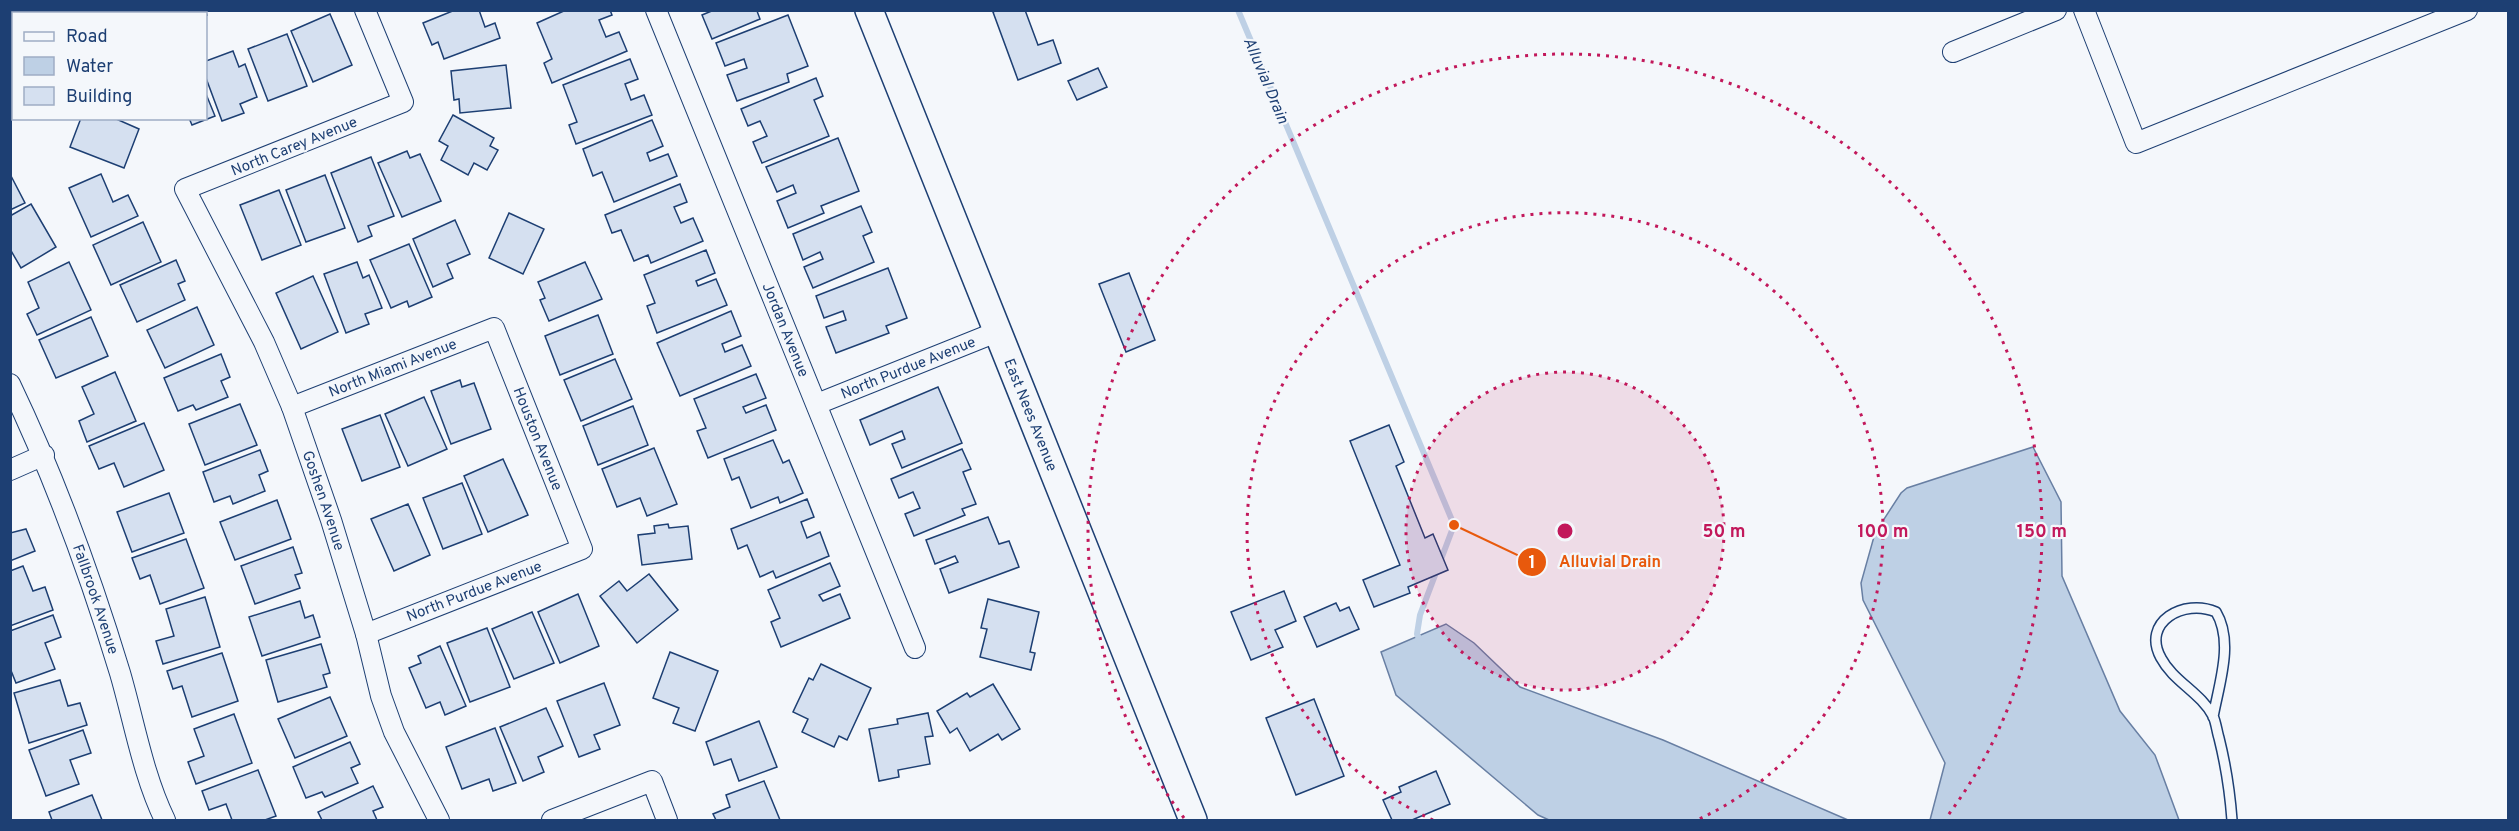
<svg xmlns="http://www.w3.org/2000/svg" width="2519" height="831" font-family="Overpass,sans-serif">
	<rect width="100%" height="100%" fill="#f4f7fb"/>
	<g fill="#bed0e5" stroke="#687fa3" stroke-width="1.5">
		<polygon points="2033,447 2061,502 2062,576 2120,711 2155,755 2179,820 1930,820 1945,763 1863,600 1861,583 1875,533 1901,493 1907,488"/>
		<polygon points="1446,624 1474,643 1520,687 1663,740 1848,820 1549,820 1538,815 1396,695 1381,652"/>
	</g>
	<g fill="none" stroke-linecap="round" stroke-linejoin="round">
		<polyline stroke="#bed0e5" stroke-width="6" points="1238,10 1454,525 1420,615 1417,634 1421,643"/>
	</g>
	<g fill="#d5e0f0" stroke="#1d3f73" stroke-width="1.5">
		<polygon points="103,10 142,10 143,14 95,14"/>
		<polygon points="147,10 205,10 207,15 149,14"/>
		<polygon points="455,10 479,10 485,27 495,23 500,38 444,59 438,42 432,45 423,23"/>
		<polygon points="566,10 610,10 612,15 599,20 606,37 619,32 627,51 552,83 544,63 552,59 537,23"/>
		<polygon points="714,10 758,10 757,11 760,19 712,39 702,15"/>
		<polygon points="997,10 1025,10 1038,45 1053,40 1061,63 1018,80 993,12"/>
		<polygon points="330,14 352,65 313,82 291,31"/>
		<polygon points="788,15 808,66 787,74 789,82 737,101 727,75 747,68 744,59 725,66 716,43"/>
		<polygon points="14,26 14,92 10,93 10,28"/>
		<polygon points="287,34 307,86 268,101 248,49"/>
		<polygon points="233,51 239,67 245,64 257,97 240,104 244,113 222,121 206,78 206,61"/>
		<polygon points="630,59 638,79 625,84 631,100 644,95 652,115 576,144 569,125 577,122 563,85"/>
		<polygon points="506,65 511,108 460,113 459,99 454,100 451,71"/>
		<polygon points="1098,68 1107,87 1077,100 1068,81"/>
		<polygon points="816,78 823,96 814,100 829,136 762,163 753,142 767,136 760,121 748,126 741,109"/>
		<polygon points="206,94 215,116 192,125 189,118 206,118"/>
		<polygon points="453,115 494,138 490,146 498,150 487,170 474,163 468,175 441,160 448,146 439,141"/>
		<polygon points="81,118 114,118 139,129 124,168 70,147"/>
		<polygon points="652,120 663,146 647,153 650,161 668,154 677,176 614,202 602,172 593,176 583,149"/>
		<polygon points="838,138 859,191 821,206 824,213 788,228 777,201 796,193 793,185 777,192 766,167"/>
		<polygon points="407,151 410,158 420,154 441,201 402,217 378,163"/>
		<polygon points="371,157 394,216 368,226 372,236 358,242 331,173"/>
		<polygon points="10,174 25,203 10,210"/>
		<polygon points="101,174 113,202 128,195 138,216 91,237 69,188"/>
		<polygon points="325,175 345,228 306,242 286,190"/>
		<polygon points="680,184 687,202 674,207 681,223 693,218 703,241 651,263 648,255 634,261 621,230 612,233 605,215"/>
		<polygon points="279,190 301,245 262,260 240,205"/>
		<polygon points="31,204 56,247 21,268 10,249 10,216"/>
		<polygon points="861,206 872,232 863,236 874,262 813,288 804,267 823,259 820,252 803,260 793,234"/>
		<polygon points="509,213 544,229 523,274 489,258"/>
		<polygon points="455,220 470,254 447,264 453,278 433,287 413,239"/>
		<polygon points="143,222 161,262 111,285 93,245"/>
		<polygon points="409,244 432,297 409,307 407,301 391,308 370,260"/>
		<polygon points="706,250 715,273 696,281 698,286 716,279 727,305 657,333 647,306 655,303 644,275"/>
		<polygon points="176,260 185,281 178,284 185,300 137,322 120,285"/>
		<polygon points="69,262 91,310 37,335 27,314 39,308 28,282"/>
		<polygon points="357,262 363,278 369,275 382,308 365,314 369,324 346,333 324,274"/>
		<polygon points="585,262 602,299 549,321 540,300 545,298 538,282"/>
		<polygon points="888,268 907,318 886,326 889,333 836,353 826,327 846,320 843,311 824,318 816,296"/>
		<polygon points="1129,273 1155,340 1126,352 1099,284"/>
		<polygon points="313,276 338,332 301,349 276,293"/>
		<polygon points="197,307 214,345 165,368 147,330"/>
		<polygon points="731,311 741,336 722,344 725,352 742,345 751,366 680,396 657,343"/>
		<polygon points="598,315 613,354 560,375 545,336"/>
		<polygon points="91,317 108,356 56,378 39,340"/>
		<polygon points="221,354 230,377 221,381 228,397 196,410 193,405 178,411 164,378"/>
		<polygon points="615,359 632,399 581,421 564,380"/>
		<polygon points="115,372 136,421 87,442 79,421 94,414 82,387"/>
		<polygon points="756,374 766,398 743,407 746,413 766,405 776,430 708,458 697,431 706,428 694,399"/>
		<polygon points="460,380 462,387 474,383 491,429 451,444 431,391"/>
		<polygon points="938,387 962,443 902,468 892,444 905,439 902,431 870,445 860,420"/>
		<polygon points="424,397 447,449 408,466 385,414"/>
		<polygon points="240,404 257,445 205,465 189,424"/>
		<polygon points="633,406 648,445 598,465 583,426"/>
		<polygon points="380,415 400,467 362,481 342,429"/>
		<polygon points="144,423 164,470 124,487 114,463 99,469 89,446"/>
		<polygon points="1389,425 1404,462 1396,466 1425,538 1433,534 1448,570 1408,587 1410,593 1374,607 1363,580 1400,565 1350,441"/>
		<polygon points="773,440 783,463 789,460 803,493 780,503 778,497 751,508 739,477 732,480 724,459"/>
		<polygon points="654,448 677,504 647,516 640,498 617,507 602,469"/>
		<polygon points="962,449 971,469 963,472 976,504 962,509 965,515 914,536 905,514 920,508 913,492 899,498 891,479"/>
		<polygon points="260,450 268,471 259,475 265,491 233,504 230,496 214,502 203,472"/>
		<polygon points="503,459 528,515 488,532 464,476"/>
		<polygon points="462,483 482,534 443,549 423,498"/>
		<polygon points="169,493 184,533 132,552 117,512"/>
		<polygon points="807,499 814,517 801,522 807,538 820,532 829,556 776,578 773,571 760,577 747,545 738,549 731,529"/>
		<polygon points="277,500 291,539 235,560 220,522"/>
		<polygon points="408,504 430,555 394,571 371,519"/>
		<polygon points="988,517 999,544 1009,541 1019,567 949,593 940,569 958,562 955,556 935,564 926,540"/>
		<polygon points="668,524 669,528 688,526 692,559 642,565 638,535 655,533 654,526"/>
		<polygon points="26,529 35,551 10,561 10,533"/>
		<polygon points="186,539 204,588 160,604 150,575 140,579 132,558"/>
		<polygon points="293,547 302,573 295,575 300,588 255,604 241,566"/>
		<polygon points="830,563 840,586 819,595 823,601 840,594 850,618 781,647 771,622 780,618 768,590"/>
		<polygon points="23,566 33,591 45,587 53,610 10,626 10,571"/>
		<polygon points="649,574 678,610 637,643 600,596 619,581 627,591"/>
		<polygon points="1284,591 1296,621 1275,630 1283,647 1251,660 1231,612"/>
		<polygon points="578,594 599,646 560,663 538,612"/>
		<polygon points="205,597 220,647 163,664 156,641 174,636 166,609"/>
		<polygon points="988,599 1039,612 1030,652 1035,653 1031,670 980,657 987,629 981,628"/>
		<polygon points="300,601 305,618 313,615 320,637 262,656 249,617"/>
		<polygon points="1336,603 1340,611 1349,607 1359,629 1317,647 1304,617"/>
		<polygon points="532,612 554,663 514,679 492,629"/>
		<polygon points="53,615 61,637 45,643 55,669 16,683 10,668 10,631"/>
		<polygon points="487,628 510,687 470,702 447,643"/>
		<polygon points="321,644 330,673 323,675 327,687 278,702 266,660"/>
		<polygon points="440,646 466,706 445,715 440,702 426,708 409,668 421,663 418,656"/>
		<polygon points="670,652 718,671 695,731 673,723 679,708 653,698"/>
		<polygon points="222,653 238,701 192,717 182,686 173,689 167,671"/>
		<polygon points="821,664 871,688 847,740 839,736 834,747 802,732 808,719 793,712 809,678 813,680"/>
		<polygon points="60,680 68,706 80,703 87,725 29,743 14,693"/>
		<polygon points="604,683 620,725 594,735 600,749 579,757 557,701"/>
		<polygon points="993,684 1020,729 1002,740 998,734 970,751 957,728 950,733 937,711 967,693 970,697"/>
		<polygon points="330,697 347,736 295,758 278,719"/>
		<polygon points="1314,699 1344,776 1296,795 1266,718"/>
		<polygon points="546,708 563,746 538,757 544,772 523,781 500,727"/>
		<polygon points="928,713 933,736 925,737 930,764 898,770 899,777 879,781 869,729 898,724 897,719"/>
		<polygon points="234,714 252,763 196,784 188,762 204,756 194,729"/>
		<polygon points="759,721 777,767 739,781 731,759 714,765 706,742"/>
		<polygon points="495,728 516,783 493,791 489,779 462,789 446,747"/>
		<polygon points="83,730 91,753 70,760 79,784 46,796 29,750"/>
		<polygon points="350,742 360,764 351,768 358,783 325,797 322,792 306,798 293,767"/>
		<polygon points="258,770 276,816 265,820 232,820 226,804 209,810 202,791"/>
		<polygon points="1436,771 1450,804 1412,820 1392,820 1383,800 1401,792 1399,787"/>
		<polygon points="764,781 780,820 716,820 713,814 730,807 726,795"/>
		<polygon points="373,786 383,807 373,811 377,820 322,820 318,812"/>
		<polygon points="92,795 102,820 52,820 49,812"/>
	</g>
	<g fill="none" stroke-linecap="round" stroke-linejoin="round">
		<g stroke="#1d3f73" stroke-width="12">
			<path id="lane" d="M2213 717C2219 684 2234 642 2216 612 2184 598 2141 622 2161 658 2173 681 2201 693 2213 716 2216 722 2217 732 2219 738 2226 766 2230 793 2232 820"/>
		</g>
		<g stroke="#1d3f73" stroke-width="22">
			<g id="street">
				<path id="s1" d="M365 10 403 102 185 189 264 342 292 407 331 520 366 634 381 696 394 732 439 820"/>
				<path id="s2" d="M656 10 915 648"/>
				<polyline points="2084,10 2136,143 2467,10"/>
				<polyline points="1953,52 2056,10"/>
				<path id="s3" d="M10 384C55 478 90 574 120 673 134 721 143 775 165 820"/>
				<path id="s4" d="M817 404 999 331"/>
				<path id="s5" d="M292 407 494 328 582 549 366 634"/>
				<polyline points="10,470 44,455"/>
				<polyline points="552,820 652,781 667,820"/>
			</g>
		</g>
		<g stroke="#1d3f73" stroke-width="30">
			<g id="secondary">
				<path id="s6" d="M869 10 1193 820"/>
			</g>
		</g>
		<use href="#lane" stroke="#f4f7fb" stroke-width="9"/>
		<use href="#street" stroke="#f4f7fb" stroke-width="20"/>
		<use href="#secondary" stroke="#f4f7fb" stroke-width="27"/>
	</g>
	<circle cx="1565" cy="531" r="159" fill="#c2185b" fill-opacity=".12"/>
	<g fill="none" stroke="#c2185b" stroke-width="3" stroke-dasharray="3 6">
		<circle cx="1565" cy="531" r="159"/>
		<path d="M1433 820A318 318 0 1 1 1697 820"/>
		<path d="M1184 818A477 477 0 1 1 1946 818"/>
	</g>
	<g text-anchor="middle" stroke-width="4.5" stroke-linejoin="round" paint-order="stroke">
		<g font-size="15" fill="#1d3f73" stroke="#f4f7fb">
			<text transform="translate(294 146) rotate(-22)" y="5">North Carey Avenue</text>
			<text dy="5" stroke="none"><textPath href="#s2" startOffset="345">Jordan Avenue</textPath></text>
			<text dy="5" stroke="none"><textPath href="#s5" startOffset="108">North Miami Avenue</textPath></text>
			<text dy="5" stroke="none"><textPath href="#s4" startOffset="98">North Purdue Avenue</textPath></text>
			<text dy="5" stroke="none"><textPath href="#s6" startOffset="436">East Nees Avenue</textPath></text>
			<text dy="5" stroke="none"><textPath href="#s5" startOffset="336">Houston Avenue</textPath></text>
			<text dy="5" stroke="none"><textPath href="#s1" startOffset="676">Goshen Avenue</textPath></text>
			<text transform="translate(474 591) rotate(-21)" y="5">North Purdue Avenue</text>
			<text dy="5" stroke="none"><textPath href="#s3" startOffset="232">Fallbrook Avenue</textPath></text>
		</g>
		<g font-size="16" font-style="italic" fill="#1d3f73" stroke="#f4f7fb">
			<text transform="translate(1267 80) rotate(67)" y="6">Alluvial Drain</text>
		</g>
	</g>
	<circle cx="1565" cy="531" r="9" fill="#c2185b" stroke="#f4f7fb" stroke-width="3"/>
	<g font-size="18" text-anchor="middle" font-weight="bold" fill="#c2185b" stroke="#f4f7fb" stroke-width="4.5" stroke-linejoin="round" paint-order="stroke">
		<text x="1724" y="537">50 m</text>
		<text x="1883" y="537">100 m</text>
		<text x="2042" y="537">150 m</text>
	</g>
	<path fill="none" stroke="#e8590c" stroke-width="2" d="M1454 525L1532 562"/>
	<g fill="#e8590c" stroke="#f4f7fb" stroke-width="2">
		<circle cx="1454" cy="525" r="6"/>
		<circle cx="1532" cy="562" r="15"/>
	</g>
	<g font-size="18" text-anchor="middle" font-weight="bold" fill="#fff">
		<text x="1532" y="568">1</text>
	</g>
	<g font-size="16" text-anchor="middle" font-weight="bold" fill="#e8590c" stroke="#f4f7fb" stroke-width="4.5" stroke-linejoin="round" paint-order="stroke">
		<text x="1610" y="567">Alluvial Drain</text>
	</g>
	<rect width="2519" height="831" fill="none" stroke="#1d3f73" stroke-width="24"/>
	<rect x="12" y="12" width="195" height="108" fill="#f4f7fb" stroke="#9eadc5" stroke-width="1.5"/>
	<rect x="24" y="32" width="30" height="9" fill="#f4f7fb" stroke="#9eadc5" stroke-width="1.5"/>
	<text x="66" y="42" font-size="18" fill="#1d3f73">Road</text>
	<rect x="24" y="57" width="30" height="18" fill="#bed0e5" stroke="#9eadc5" stroke-width="1.5"/>
	<text x="66" y="72" font-size="18" fill="#1d3f73">Water</text>
	<rect x="24" y="87" width="30" height="18" fill="#d5e0f0" stroke="#9eadc5" stroke-width="1.5"/>
	<text x="66" y="102" font-size="18" fill="#1d3f73">Building</text>
</svg>
